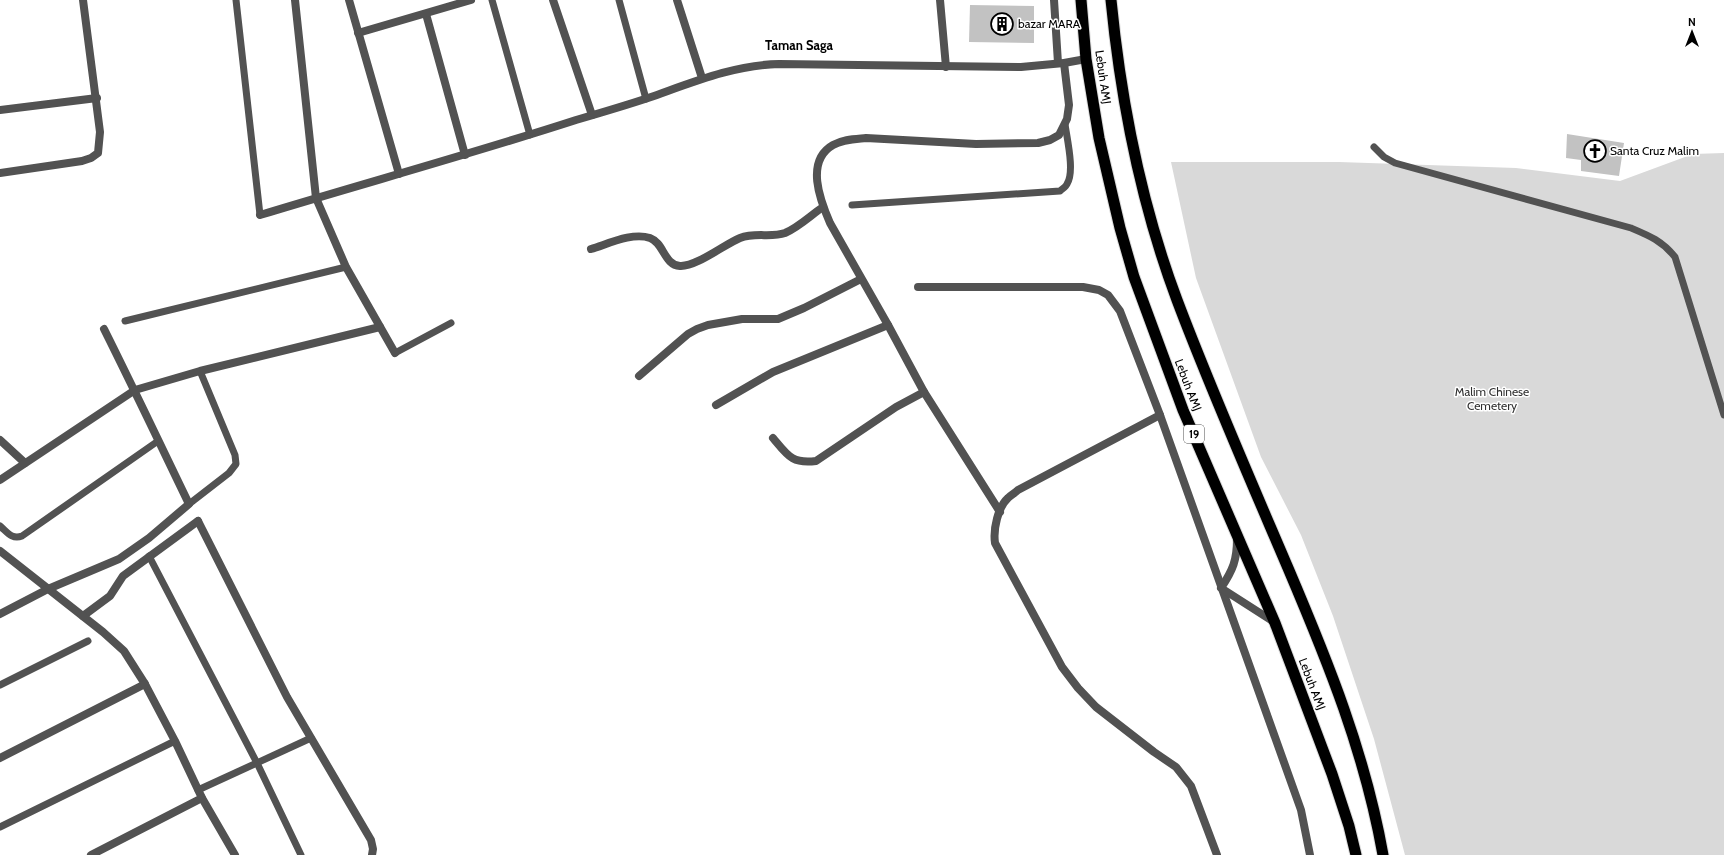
<svg xmlns="http://www.w3.org/2000/svg" width="1724" height="855" font-family="Cabin,sans-serif">
	<rect width="100%" height="100%" fill="#fff"/>
	<polygon fill="#d9d9d9" points="1724,153 1724,855 1405,855 1374,739 1333,616 1301,535 1261,457 1196,278 1171,162 1339,162 1516,168 1620,181 1693,154"/>
	<g fill="#c2c2c2">
		<polygon points="970,5 1034,6 1034,43 969,42"/>
		<polygon points="1567,134 1624,143 1619,176 1581,171 1581,160 1566,158"/>
	</g>
	<g fill="none" stroke-linecap="round" stroke-linejoin="round">
		<g stroke="#dbdbdb" stroke-width="13">
			<g id="trunk">
				<polyline points="1081,0 1086,59 1099,138 1120,228 1134,277 1183,410 1275,623 1332,774 1349,826 1356,855"/>
				<path d="M1111 0C1121 102 1141 204 1177 300 1211 390 1250 479 1288 568 1328 662 1365 753 1383 855"/>
			</g>
		</g>
		<g stroke="#525252" stroke-width="7">
			<polyline points="236,0 260,215"/>
			<polyline points="492,0 530,135"/>
			<polyline points="619,0 646,99"/>
			<path d="M1374 147 1384 157 1395 163 1631 228C1650 236 1662 241 1675 257L1724 415"/>
			<path d="M852 205 1060 191C1062 189 1066 187 1067 184 1075 172 1067 139 1065 124"/>
			<polyline points="125,321 346,267"/>
			<polyline points="395,353 451,323"/>
			<polyline points="189,504 229,473 236,464 235,455 200,371"/>
			<path d="M0 526C7 532 12 540 22 536L158 441"/>
			<polyline points="149,556 257,763 301,855"/>
			<polyline points="0,685 88,641"/>
			<polyline points="198,790 311,738"/>
			<polyline points="0,827 175,741"/>
		</g>
		<polyline stroke="#525252" stroke-width="8" points="83,616 110,596 123,576 198,521"/>
		<g stroke="#525252" stroke-width="8">
			<polyline points="295,0 316,198 346,267 395,353"/>
			<polyline points="349,0 399,174"/>
			<polyline points="553,0 592,115"/>
			<polyline points="677,0 702,78"/>
			<polyline points="940,0 946,67"/>
			<polyline points="1054,0 1058,63"/>
			<polyline points="426,14 465,155"/>
			<polyline points="358,33 471,0"/>
			<polyline points="0,110 97,98"/>
			<polyline points="0,173 82,161 91,158 98,153 100,132 83,0"/>
			<path d="M260 215C365 183 471 154 576 120 600 113 624 106 648 98 691 83 733 65 779 64L1021 67 1064 63 1086 59"/>
			<path d="M591 249C608 244 632 232 650 238 664 243 664 265 680 266 696 267 725 244 740 238 755 232 771 238 785 233 799 227 811 215 823 207"/>
			<polyline points="918,287 1083,287 1099,290 1108,295 1120,311 1160,415 1301,810 1310,855"/>
			<polyline points="639,376 688,334 697,329 708,325 742,319 778,319 804,308 861,279"/>
			<polyline points="716,405 773,372 888,325"/>
			<path d="M1160 415 1018 490C1015 493 1011 495 1008 498 998 507 993 529 995 543L1062 667 1078 688 1096 707 1154 752 1176 767 1191 786 1217 855"/>
			<path d="M773 438C788 456 792 464 816 461L896 407 924 392"/>
			<polyline points="0,440 25,463"/>
			<polyline points="0,480 135,390 200,371 380,327"/>
			<path d="M1000 512 924 392 888 325 830 223C820 200 805 161 833 145 843 139 855 139 866 138L976 144 1038 143 1050 140 1059 135 1067 119 1069 105 1064 63"/>
			<polyline points="198,521 287,697 371,840 373,849 372,855"/>
			<path d="M1237 539C1237 560 1233 570 1221 588L1274 622"/>
			<polyline points="0,551 103,632 124,651 145,684 175,741 202,798 235,855"/>
			<path d="M0 614 48 589 119 559 149 538 189 504C161 446 133 387 104 329"/>
			<polyline points="0,758 145,684"/>
			<polyline points="91,855 202,798"/>
		</g>
		<use href="#trunk" stroke="#000" stroke-width="11"/>
	</g>
	<defs>
		<g id="building-ring" transform="scale(1.15)"><circle r="9.5" fill="#fff" stroke="#000" stroke-width="1.5"/><path d="M-4-6H4V6H1V3H-1V6H-4ZM-2.5-4.3h1.7v1.8h-1.7ZM.8-4.3h1.7v1.8H.8ZM-2.5-1h1.7V.8h-1.7ZM.8-1h1.7V.8H.8Z" fill="#000"/></g>
		<g id="church-ring" transform="scale(1.15)"><circle r="9.5" fill="#fff" stroke="#000" stroke-width="1.5"/><path d="M-1.2-6h2.4v3.5h3.3v2.4h-3.3V6h-2.4V-.1h-3.3v-2.4h3.3Z" fill="#000"/></g>
	</defs>
	<g fill-rule="evenodd">
		<use href="#building-ring" x="1002" y="24"/>
		<use href="#church-ring" x="1595" y="151"/>
	</g>
	<g text-anchor="middle" stroke-width="3" stroke-linejoin="round" paint-order="stroke">
		<rect fill="#fff" stroke="#4c4c4c" stroke-width="1" x="1184" y="425" width="20" height="18" rx="3"/>
		<g font-size="11" font-weight="bold" fill="#000">
			<text x="1194" y="438">19</text>
		</g>
		<g font-size="12" fill="#000" stroke="#fff" text-anchor="start">
			<text x="1018" y="28">bazar MARA</text>
			<text x="1610" y="155">Santa Cruz Malim</text>
		</g>
		<g font-size="12" fill="#000" stroke="#fff">
			<text transform="translate(1103 77) rotate(82)" y="4">Lebuh AMJ</text>
			<text transform="translate(1188 385) rotate(69)" y="4">Lebuh AMJ</text>
			<text transform="translate(1312 684) rotate(69)" y="4">Lebuh AMJ</text>
		</g>
		<g font-size="12" fill="#303030" stroke="#fff">
			<text x="1492" y="396">Malim Chinese<tspan x="1492" dy="14">Cemetery</tspan></text>
		</g>
		<g font-size="13" font-weight="bold" fill="#000" stroke="#fff">
			<text x="799" y="50">Taman Saga</text>
		</g>
	</g>
	<g transform="translate(1692 32)" stroke="#ffffff" stroke-width="3" paint-order="stroke">
	<path d="M0-3L7 15L0 10L-7 15Z" fill="#000000"/>
	<text y="-6" font-size="11" font-weight="bold" text-anchor="middle" fill="#000000">N</text>
	</g>
</svg>
